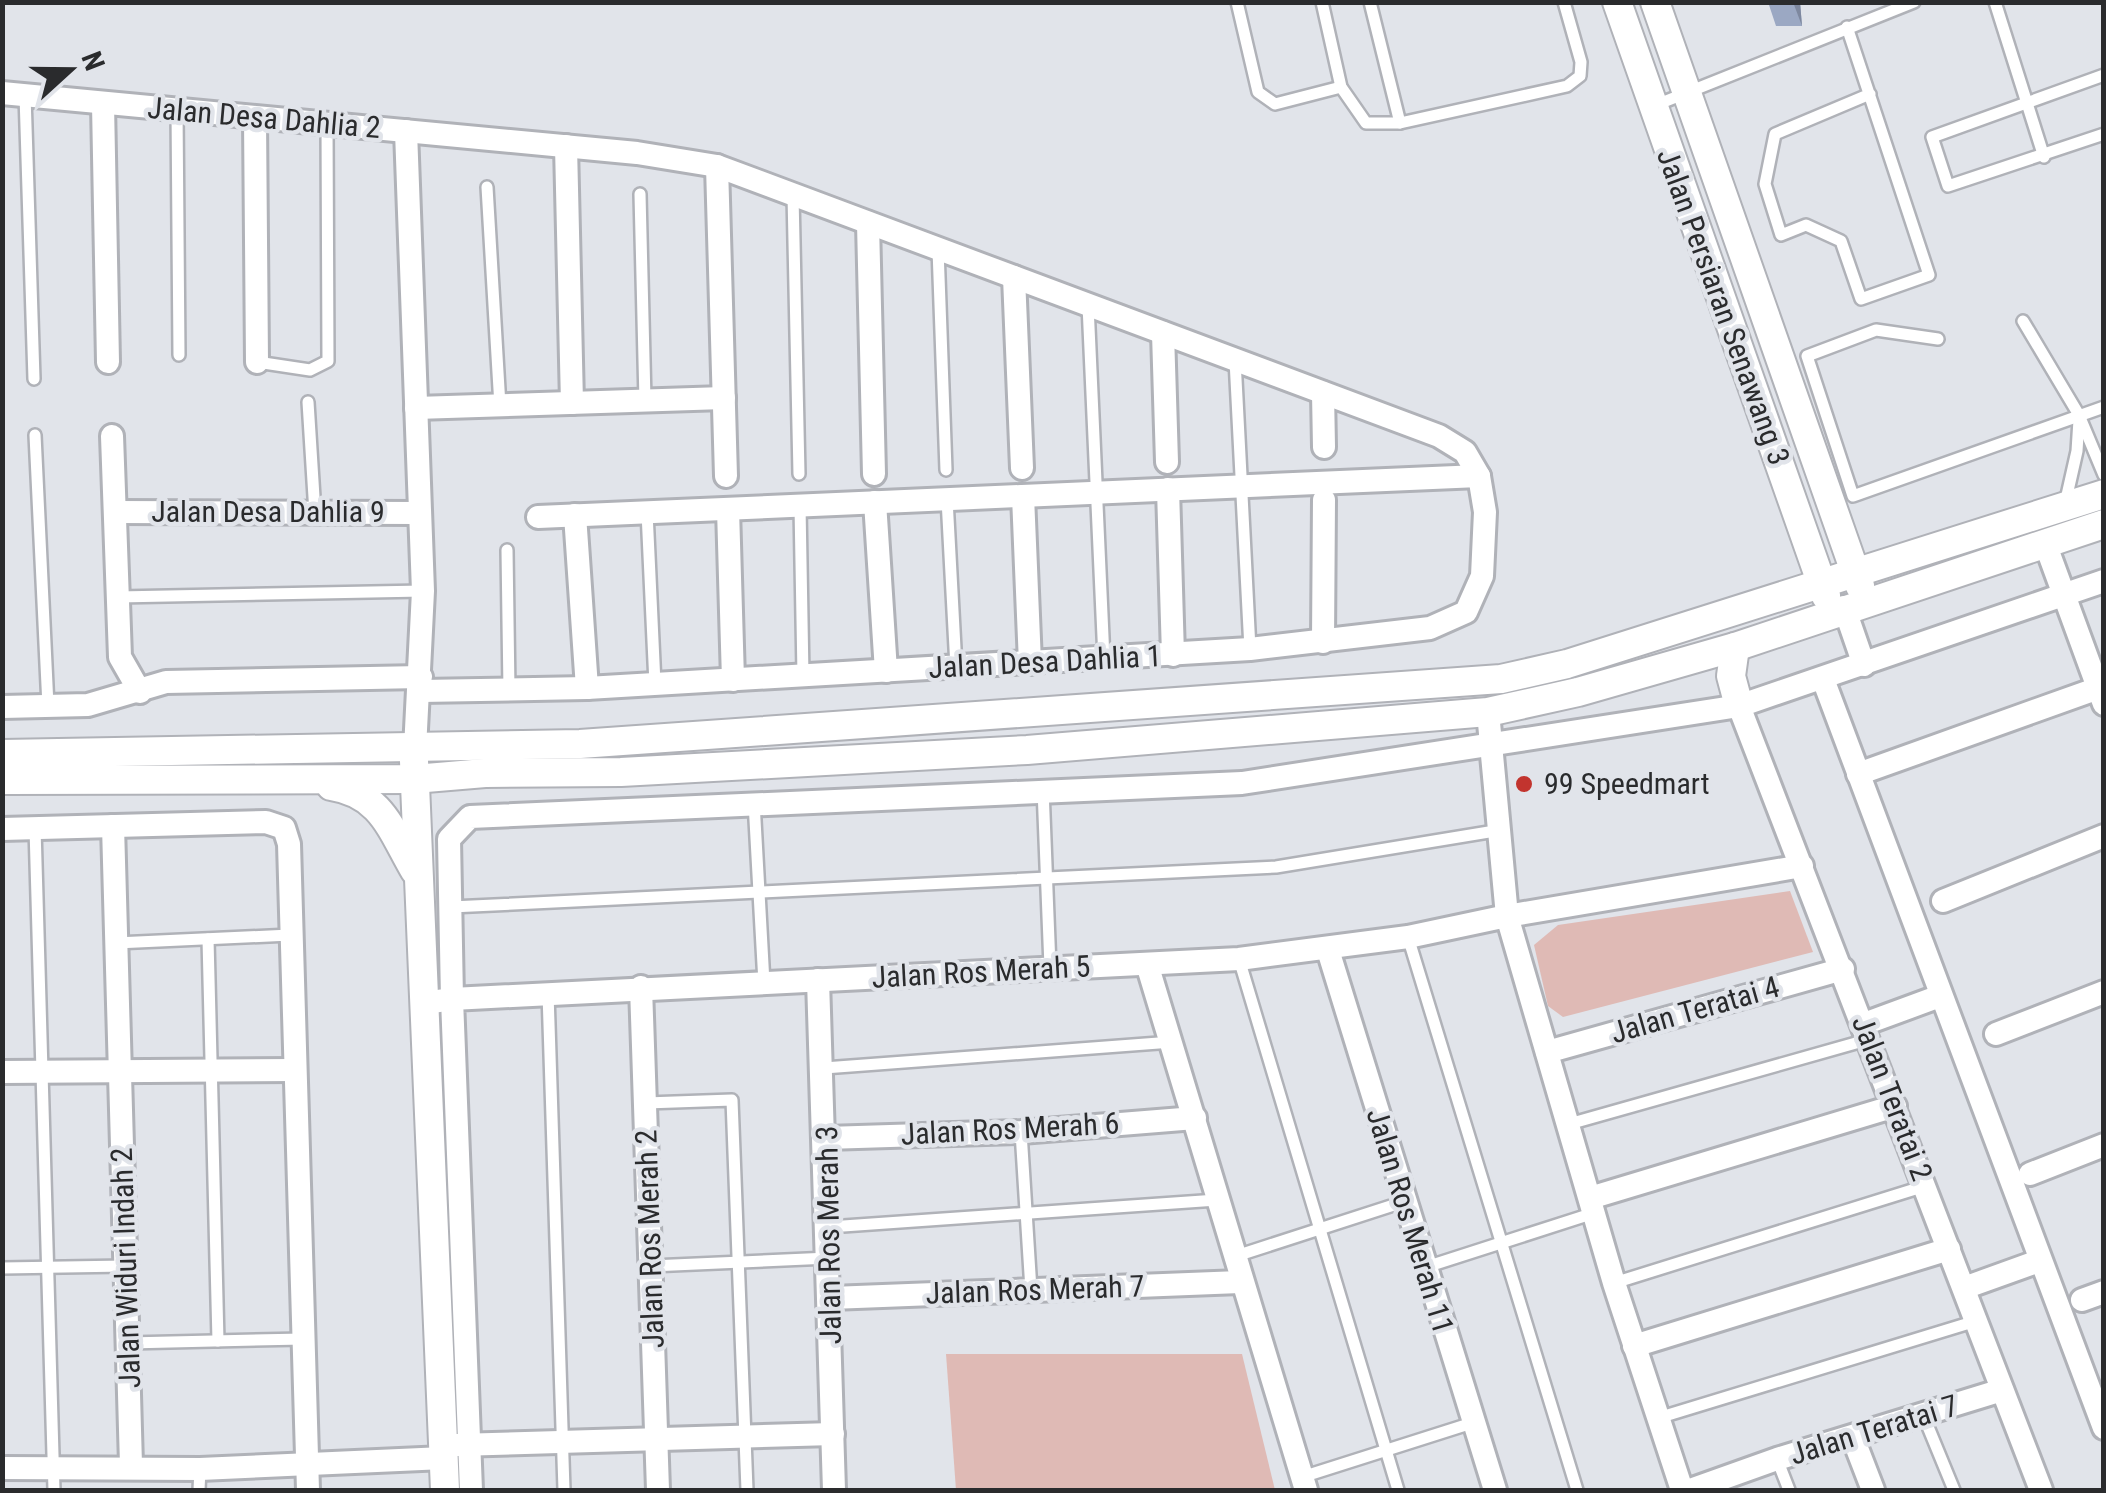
<svg xmlns="http://www.w3.org/2000/svg" width="2106" height="1493" font-family="'Roboto Condensed',sans-serif">
	<rect width="100%" height="100%" fill="#e1e4ea"/>
	<g fill="#dfbab5">
		<polygon points="1790,891 1813,952 1563,1017 1548,1006 1534,945 1558,925"/>
		<polygon points="946,1354 1242,1354 1275,1490 956,1490"/>
	</g>
	<g fill="none" stroke-linecap="round" stroke-linejoin="round">
		<g stroke="#b0b2b8" stroke-width="16">
			<g id="service">
				<polyline points="1237,2 1258,92 1275,104 1341,87"/>
				<polyline points="1322,2 1341,87 1366,123 1400,123 1567,86 1580,76 1581,62 1564,2"/>
				<polyline points="1370,2 1400,123"/>
				<polyline points="1995,2 2044,157"/>
				<polyline points="1847,27 1929,275 1861,299 1841,241 1806,225 1781,235 1765,184 1775,134 1870,94"/>
				<polyline points="2104,75 1932,137 1948,186 2104,134"/>
				<polyline points="25,95 34,379"/>
				<polyline points="1656,105 1914,2"/>
				<polyline points="177,110 179,355"/>
				<polyline points="487,187 500,406"/>
				<polyline points="640,194 645,401"/>
				<polyline points="793,195 799,474"/>
				<polyline points="938,249 946,470"/>
				<polyline points="1088,305 1104,659"/>
				<polyline points="2023,321 2079,415 2104,475"/>
				<polyline points="1938,339 1876,330 1807,356 1853,496 2104,407"/>
				<polyline points="1235,360 1250,649"/>
				<polyline points="257,362 310,370 328,361 327,124"/>
				<polyline points="308,402 315,513"/>
				<polyline points="35,435 48,706"/>
				<polyline points="947,499 956,667"/>
				<polyline points="2065,504 2077,451 2079,420"/>
				<polyline points="800,506 803,676"/>
				<polyline points="647,512 655,684"/>
				<polyline points="507,550 509,691"/>
				<polyline points="118,597 423,591"/>
				<polyline points="1043,789 1050,967"/>
				<polyline points="754,802 764,983"/>
				<polyline points="35,828 54,1490"/>
				<polyline points="451,907 1276,867 1501,830"/>
				<polyline points="1408,937 1577,1490"/>
				<polyline points="208,939 218,1341"/>
				<polyline points="116,943 290,935"/>
				<polyline points="1239,959 1398,1490"/>
				<polyline points="548,993 564,1490"/>
				<polyline points="824,1068 1172,1042"/>
				<polyline points="646,1103 732,1100 747,1490"/>
				<polyline points="1569,1124 1870,1039"/>
				<polyline points="1021,1132 1031,1290"/>
				<polyline points="829,1227 1217,1200"/>
				<polyline points="1233,1257 1403,1202"/>
				<polyline points="651,1266 829,1258"/>
				<polyline points="1426,1267 1594,1213"/>
				<polyline points="2,1268 126,1266"/>
				<polyline points="1614,1283 1925,1186"/>
				<polyline points="128,1343 303,1339"/>
				<polyline points="1924,1417 1954,1490"/>
				<polyline points="1658,1418 1976,1321"/>
				<polyline points="1777,1459 1789,1490"/>
				<polyline points="1302,1477 1472,1423"/>
				<polyline points="199,1490 200,1469"/>
			</g>
		</g>
		<g stroke="#b0b2b8" stroke-width="28">
			<g id="minor">
				<polyline points="2,93 637,153 717,166 1439,436 1465,452 1479,476 1485,512 1482,576 1466,612 1430,628 1250,649 587,688 421,691"/>
				<polyline points="103,104 108,362"/>
				<polyline points="255,118 257,362"/>
				<polyline points="406,131 423,591 415,749"/>
				<polyline points="566,146 572,403"/>
				<polyline points="717,166 726,476"/>
				<polyline points="868,223 874,474"/>
				<polyline points="1014,277 1022,468"/>
				<polyline points="1163,333 1167,462"/>
				<polyline points="1323,393 1324,447"/>
				<polyline points="416,408 724,398"/>
				<polyline points="112,436 120,657 140,692"/>
				<polyline points="1168,489 1173,655"/>
				<polyline points="1023,496 1030,663"/>
				<polyline points="875,502 886,671"/>
				<polyline points="728,509 733,680"/>
				<polyline points="115,512 420,513"/>
				<polyline points="575,515 587,688"/>
				<polyline points="538,517 1479,476"/>
				<polyline points="2045,543 2104,704"/>
				<polyline points="1844,607 1864,665"/>
				<polyline points="1323,642 1324,500"/>
				<polyline points="1823,679 2104,1428"/>
				<polyline points="1739,706 2041,1490"/>
				<polyline points="2,707 88,705 166,682 421,677"/>
				<polyline points="1488,712 1507,916 1614,1283 1682,1490"/>
				<polyline points="1858,774 2104,686"/>
				<polyline points="113,826 131,1465"/>
				<polyline points="2,829 266,822 284,828 289,844 308,1490"/>
				<polyline points="1943,901 2104,836"/>
				<polyline points="1328,950 1495,1490"/>
				<polyline points="1147,964 1306,1490"/>
				<polyline points="818,980 834,1490"/>
				<polyline points="641,987 658,1490"/>
				<polyline points="425,1003 452,999 449,839 470,817 1242,783 1739,706 2104,581"/>
				<polyline points="1864,1024 1940,996"/>
				<polyline points="1996,1034 2104,992"/>
				<polyline points="1547,1052 1843,969"/>
				<polyline points="2,1072 294,1070"/>
				<polyline points="826,1138 1021,1132 1195,1118"/>
				<polyline points="2030,1174 2104,1145"/>
				<polyline points="1590,1198 1895,1106"/>
				<polyline points="1964,1288 2039,1261"/>
				<polyline points="831,1298 1240,1282"/>
				<polyline points="2082,1300 2104,1292"/>
				<polyline points="1634,1346 1949,1249"/>
				<polyline points="1853,1438 1873,1490"/>
				<polyline points="457,1445 833,1434"/>
				<polyline points="2,1468 200,1469 444,1458"/>
				<polyline points="471,1490 452,999 1239,959 1408,937 1507,916 1802,866"/>
				<polyline points="1690,1490 1777,1459 2002,1390"/>
			</g>
		</g>
		<g stroke="#b0b2b8" stroke-width="32">
			<g id="tertiary">
				<polyline points="1617,2 1826,596"/>
				<polyline points="1655,2 1860,586"/>
				<polyline points="1735,647 1731,676 1739,706"/>
				<polyline points="2,754 580,744 1501,679 1567,664 2104,494"/>
				<polyline points="414,761 445,1490"/>
				<polyline points="2,780 414,779 485,773 621,772 1027,750 1488,712 1578,692 1735,647 2104,524"/>
				<path d="M331 786C382 794 391 830 415 871"/>
			</g>
		</g>
		<use href="#service" stroke="#fff" stroke-width="11"/>
		<use href="#minor" stroke="#fff" stroke-width="22"/>
		<use href="#tertiary" stroke="#fff" stroke-width="28"/>
	</g>
	<polygon fill="#9ba8c3" points="1768,2 1800,2 1802,26 1776,26"/>
	<polygon fill="#7e889f" points="1793,2 1800,2 1802,26"/>
	<circle fill="#c2342e" stroke="#e1e4ea" stroke-width="4" cx="1524" cy="784" r="10"/>
	<g text-anchor="middle" stroke-width="9" stroke-linejoin="round" paint-order="stroke">
		<g font-size="30" fill="#2a2b2d" stroke="#e1e4ea">
			<text transform="translate(264 118) rotate(5)" y="10">Jalan Desa Dahlia 2</text>
			<text transform="translate(1723 307) rotate(70)" y="10">Jalan Persiaran Senawang 3</text>
			<text x="268" y="522">Jalan Desa Dahlia 9</text>
			<text transform="translate(1045 662) rotate(-3)" y="10">Jalan Desa Dahlia 1</text>
			<text transform="translate(981 972) rotate(-3)" y="10">Jalan Ros Merah 5</text>
			<text transform="translate(1695 1010) rotate(-16)" y="10">Jalan Teratai 4</text>
			<text transform="translate(1892 1098) rotate(69)" y="10">Jalan Teratai 2</text>
			<text transform="translate(1010 1129) rotate(-3)" y="10">Jalan Ros Merah 6</text>
			<text transform="translate(1410 1221) rotate(73)" y="10">Jalan Ros Merah 11</text>
			<text transform="translate(829 1235) rotate(-91)" y="10">Jalan Ros Merah 3</text>
			<text transform="translate(650 1239) rotate(-92)" y="10">Jalan Ros Merah 2</text>
			<text transform="translate(126 1268) rotate(-92)" y="10">Jalan Widuri Indah 2</text>
			<text transform="translate(1035 1290) rotate(-2)" y="10">Jalan Ros Merah 7</text>
			<text transform="translate(1874 1430) rotate(-17)" y="10">Jalan Teratai 7</text>
		</g>
		<g font-size="30" fill="#2a2b2d" stroke="#e1e4ea" text-anchor="start">
			<text x="1544" y="794">99 Speedmart</text>
		</g>
	</g>
	<rect width="2106" height="1493" fill="none" stroke="#2a2b2d" stroke-width="10"/>
	<g transform="translate(70 70) rotate(69)" stroke="#e1e4ea" stroke-width="8" paint-order="stroke">
	<path d="M0-8L18 38L0 25L-18 38Z" fill="#2a2b2d"/>
	<text y="-15" font-size="28" font-weight="bold" text-anchor="middle" fill="#2a2b2d">N</text>
	</g>
</svg>
